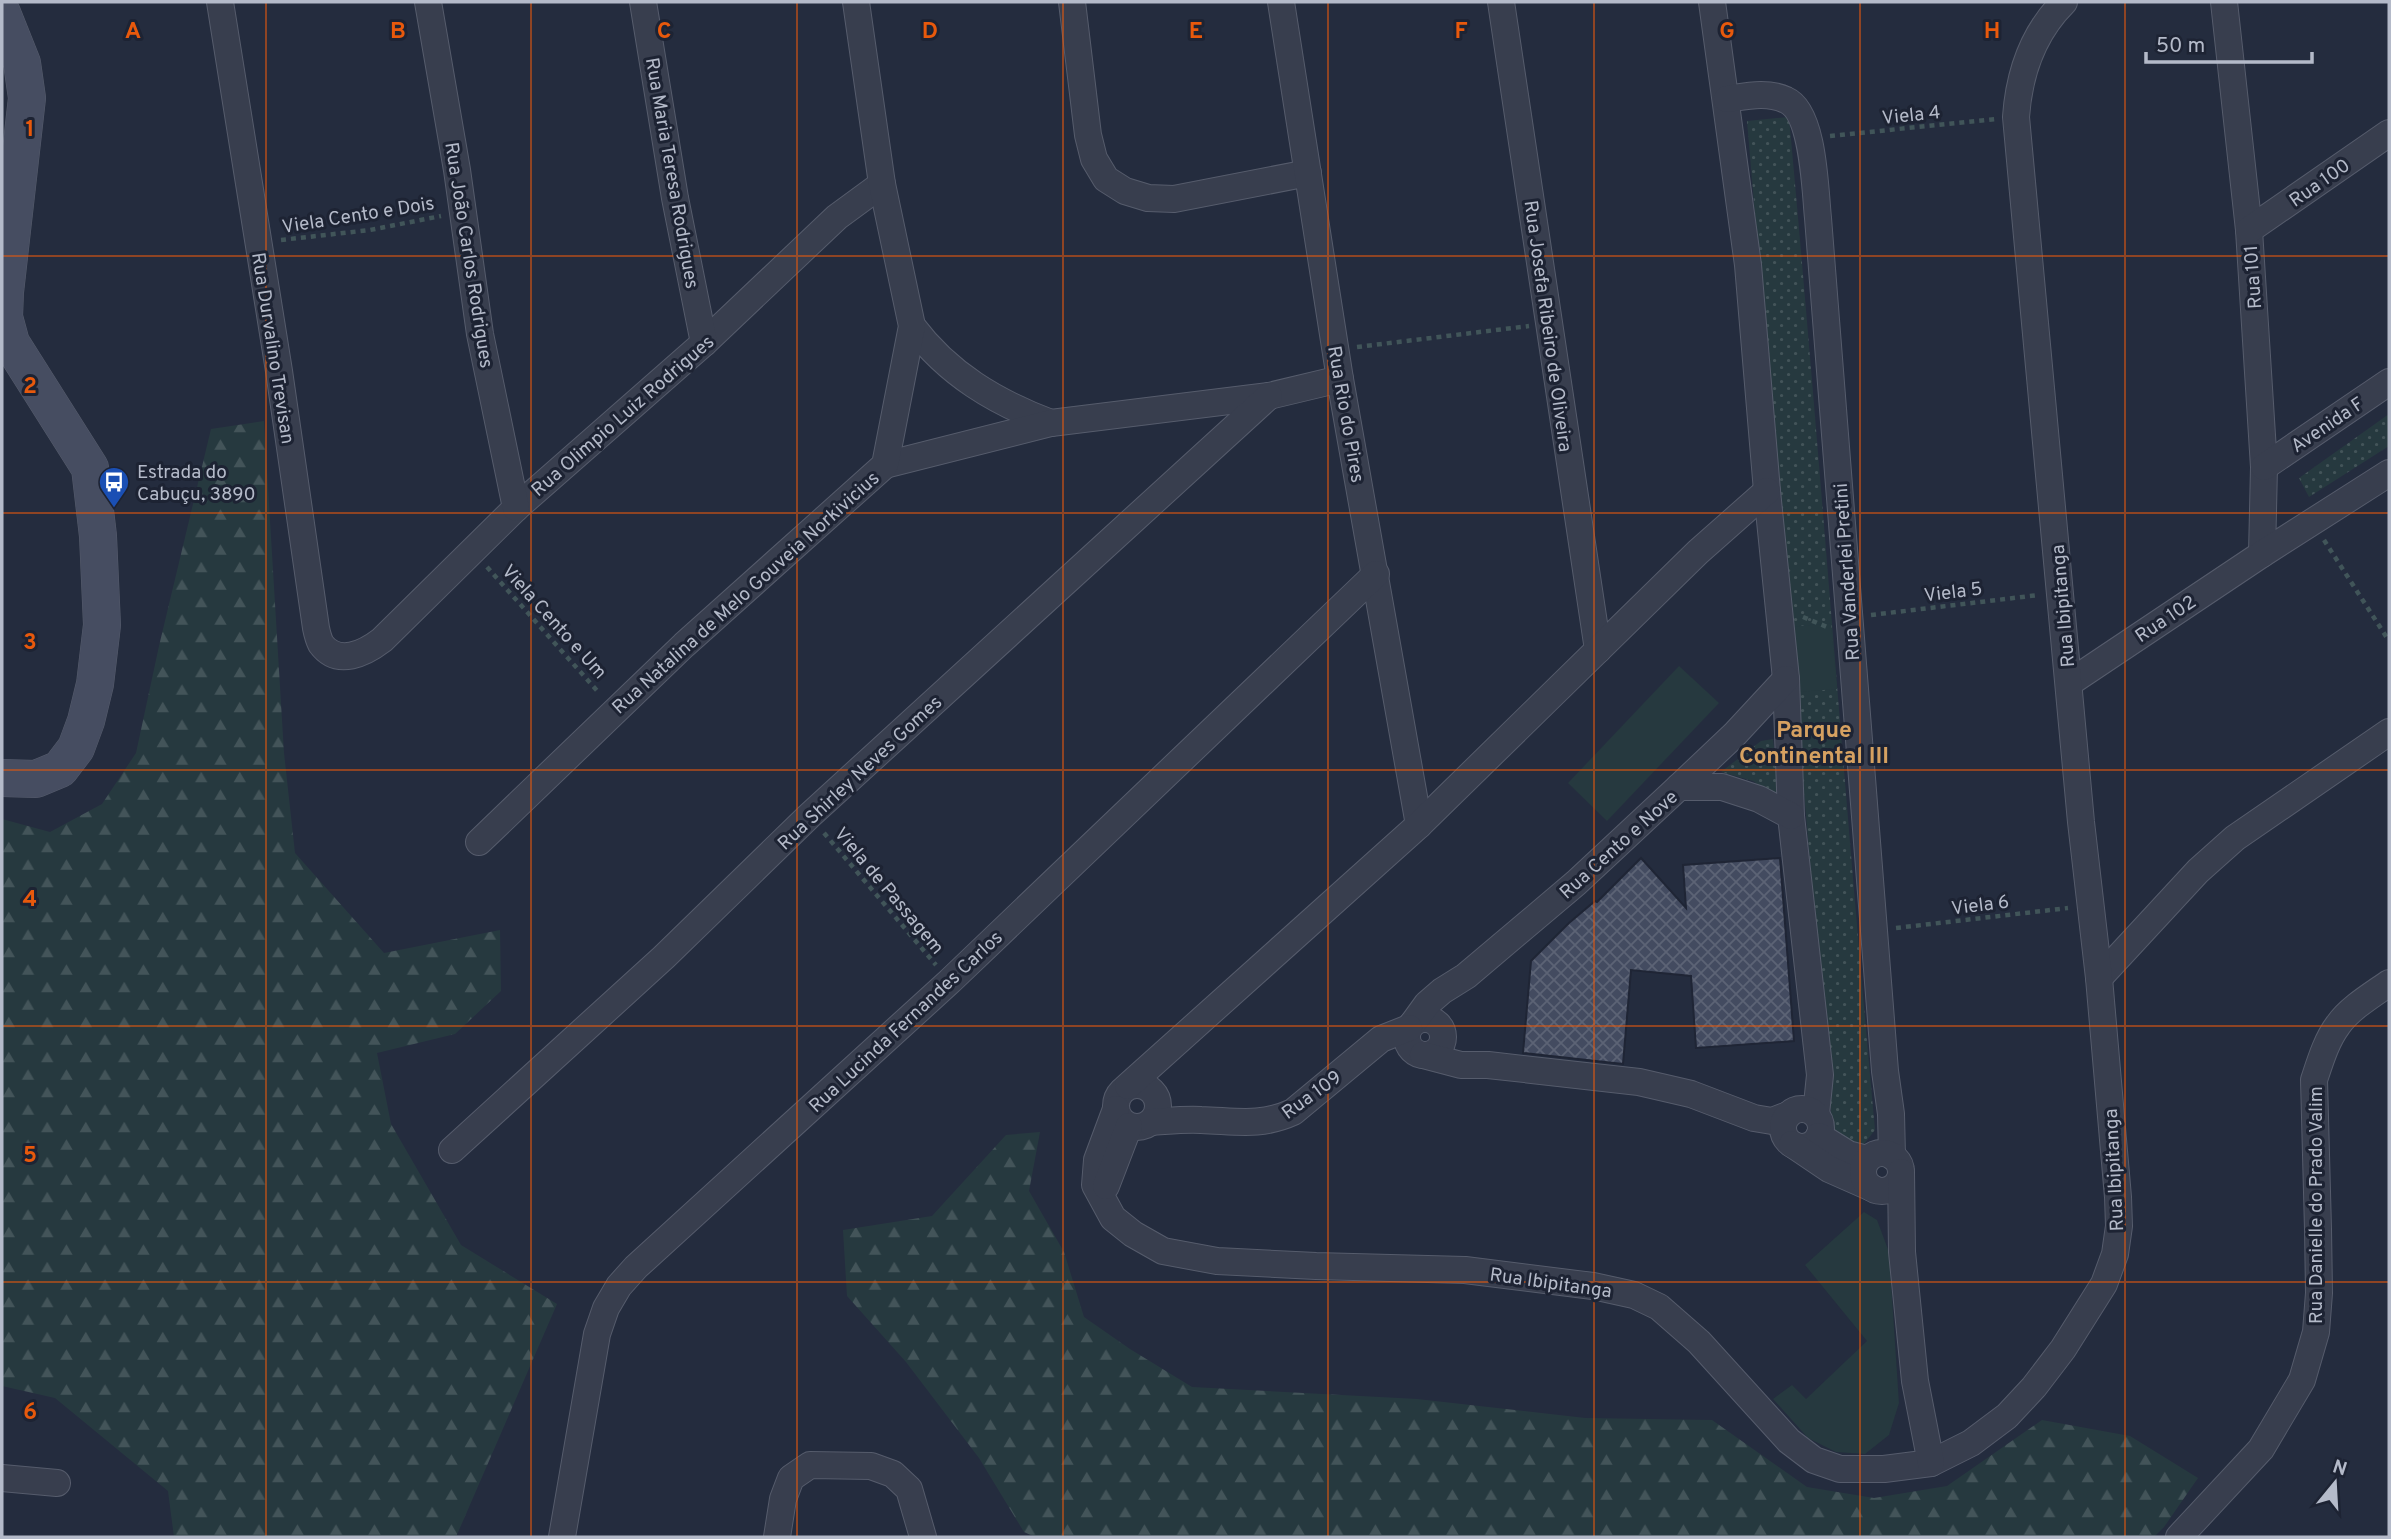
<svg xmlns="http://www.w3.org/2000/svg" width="2391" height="1539" font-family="Overpass,sans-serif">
	<defs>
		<pattern id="grass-dots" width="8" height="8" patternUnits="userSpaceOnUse" patternTransform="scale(1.75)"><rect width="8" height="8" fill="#26393f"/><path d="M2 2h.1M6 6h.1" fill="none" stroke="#435459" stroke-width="1.8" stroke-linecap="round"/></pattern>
		<pattern id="forest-firs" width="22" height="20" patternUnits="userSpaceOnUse" patternTransform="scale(1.75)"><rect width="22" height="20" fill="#26393f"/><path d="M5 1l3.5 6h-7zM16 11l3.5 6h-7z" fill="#435459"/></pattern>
		<pattern id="building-cross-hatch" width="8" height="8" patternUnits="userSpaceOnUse" patternTransform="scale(1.75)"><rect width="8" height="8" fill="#434b60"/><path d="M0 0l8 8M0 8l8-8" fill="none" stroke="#5c6375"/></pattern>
	</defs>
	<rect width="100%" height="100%" fill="#242c3e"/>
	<g fill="url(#grass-dots)">
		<path d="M1789 117C1820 455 1844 792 1875 1130L1864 1144 1835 1142 1832 1122 1747 121Z"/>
		<polygon points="2389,414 2389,446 2309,497 2299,478"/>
		<polygon points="1773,739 1780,800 1753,781 1721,772 1761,741"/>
	</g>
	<g fill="url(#forest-firs)">
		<polygon points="264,421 284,753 295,853 384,953 500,930 501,991 455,1034 377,1053 391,1124 461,1245 557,1304 456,1537 174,1537 168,1491 55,1398 2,1386 2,819 50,832 102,804 136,753 159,646 211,429"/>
		<polygon points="1040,1132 1029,1191 1064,1252 1084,1317 1130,1349 1192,1387 1417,1399 1585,1418 1712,1420 1807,1487 1874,1498 1947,1486 2042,1420 2130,1436 2198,1478 2164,1527 2154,1537 1035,1537 1024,1532 979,1458 906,1362 847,1296 843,1230 932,1216 1006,1135"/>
	</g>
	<g fill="#26393f">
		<polygon points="1831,623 1837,689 1796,692 1789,627"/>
		<polygon points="1679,666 1719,703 1607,821 1568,783"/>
		<polygon points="1864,1212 1877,1220 1889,1252 1899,1403 1889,1435 1865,1454 1836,1452 1808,1438 1773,1399 1792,1385 1806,1399 1867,1341 1805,1265"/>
	</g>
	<polygon fill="url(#building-cross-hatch)" stroke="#1f2535" stroke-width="2" points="1641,858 1686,908 1683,865 1780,858 1794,1041 1696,1048 1691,976 1631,970 1623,1064 1523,1053 1531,961 1569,923 1595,901 1597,902"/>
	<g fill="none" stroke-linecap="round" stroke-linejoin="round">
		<g stroke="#565c6c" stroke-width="28">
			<g id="street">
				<path d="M220 2 279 371 316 628C317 633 319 640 321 644 338 667 365 653 382 640L516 508 704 343 837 217 882 184"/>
				<polyline points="428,2 457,170 480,334 516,508"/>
				<polyline points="643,2 675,198 704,343"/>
				<polyline points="1072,2 1088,135 1094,159 1106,179 1125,191 1148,198 1174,199 1308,173"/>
				<polyline points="1281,2 1340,379 1419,825"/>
				<polyline points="1501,2 1598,650"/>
				<polyline points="1712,2 1748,265 1767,491 1786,679 1791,816 1820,1075 1816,1114"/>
				<polyline points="2224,2 2249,230 2264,467 2262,554"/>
				<path d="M1727 99C1747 96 1767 91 1786 100 1814 112 1815 190 1818 218L1885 1071 1891 1114 1892 1156"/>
				<polyline points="2249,230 2389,133"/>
				<path d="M912 326C948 374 995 402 1051 423"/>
				<polyline points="885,465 1051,423 1269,396 1340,379"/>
				<polyline points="2264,467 2389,382"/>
				<polyline points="2069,683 2262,554 2389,473"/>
				<polyline points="1679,787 1734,735 1786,679"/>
				<polyline points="479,842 684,645 885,465 912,326 882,184 856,2"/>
				<polyline points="2099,978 2198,871 2235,838 2389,732"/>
				<circle cx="1425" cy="1037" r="18"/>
				<polyline points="1414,1022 1427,1004 1442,991 1466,976 1576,883 1679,787 1722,787 1759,799 1791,816"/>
				<polyline points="1423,1055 1461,1065 1488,1065 1639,1082 1691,1094 1754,1118 1772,1121 1788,1115"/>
				<circle cx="1137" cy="1106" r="21"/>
				<polyline points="1128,1086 1419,825 1698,552 1767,491"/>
				<path d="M1116 1109 1097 1160 1095 1185 1113 1218 1133 1234 1163 1251 1217 1261 1316 1266 1465 1270 1593 1286 1634 1295 1659 1307 1699 1342 1789 1441 1814 1460 1840 1469H1884L1931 1463 1971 1443 2007 1416 2034 1387 2063 1349 2104 1284 2115 1254 2119 1226 2118 1197 2099 978 2081 822 2016 117C2019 74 2033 33 2064 2"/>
				<circle cx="1802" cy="1128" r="19"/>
				<path d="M1151 1122C1168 1121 1185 1119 1201 1120 1236 1121 1260 1127 1293 1112L1381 1039 1409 1028"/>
				<polyline points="1819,1136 1848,1154 1867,1159"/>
				<polyline points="1792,1144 1829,1169 1872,1188"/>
				<polyline points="452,1150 664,957 809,816 1269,396"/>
				<circle cx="1882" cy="1172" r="19"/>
				<polyline points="1901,1172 1902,1252 1915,1381 1931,1463"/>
				<polyline points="1106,1186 1129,1126"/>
				<polyline points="2,1478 57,1483"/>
				<polyline points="562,1537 597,1334 606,1308 619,1286 636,1267 950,981 1376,574"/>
				<polyline points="777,1537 783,1499 791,1478 810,1465 871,1466 893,1474 909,1489 923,1537"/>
				<path d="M2179 1537 2261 1449 2302 1380 2316 1332 2319 1293 2318 1229 2314 1080C2320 1062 2326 1041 2338 1025 2350 1008 2372 995 2389 983"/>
			</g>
		</g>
		<g stroke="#565c6c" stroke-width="38">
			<polyline id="secondary" points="2,13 22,63 27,98 5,292 4,317 11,343 90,468 98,536 102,625 95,684 86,721 76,748 60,769 36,779 2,778"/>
		</g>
		<g stroke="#415559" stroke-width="4.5" stroke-dasharray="5 5" stroke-linecap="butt">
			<polyline points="1830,136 1996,119"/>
			<polyline points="281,240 370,230 441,216"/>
			<polyline points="1357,347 1529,326"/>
			<polyline points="2324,540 2389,641"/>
			<polyline points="487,567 600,694"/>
			<polyline points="1871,615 2039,595"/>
			<polyline points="1803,617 1827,627"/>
			<polyline points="824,833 936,965"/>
			<polyline points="1896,928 2068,908"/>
		</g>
		<use href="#street" stroke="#383e4e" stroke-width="26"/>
		<use href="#secondary" stroke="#464d61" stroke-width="37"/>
	</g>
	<path fill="none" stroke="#e8590c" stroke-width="2" stroke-opacity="0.55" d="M266 2V1537M531 2V1537M797 2V1537M1063 2V1537M1328 2V1537M1594 2V1537M1860 2V1537M2125 2V1537M2 256H2389M2 513H2389M2 770H2389M2 1026H2389M2 1282H2389"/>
	<defs>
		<g id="bus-pin" transform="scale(1.575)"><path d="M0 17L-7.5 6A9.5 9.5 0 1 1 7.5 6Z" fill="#1a4fb4" stroke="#1d2333"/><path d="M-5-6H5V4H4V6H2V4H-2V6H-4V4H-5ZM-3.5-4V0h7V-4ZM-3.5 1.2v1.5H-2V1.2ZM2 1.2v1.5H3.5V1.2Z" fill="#fff"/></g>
	</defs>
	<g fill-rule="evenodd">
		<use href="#bus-pin" x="114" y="482"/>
	</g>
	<g text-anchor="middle" stroke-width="6" stroke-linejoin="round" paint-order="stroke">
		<g font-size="19" fill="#b4bac9" stroke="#1d2333">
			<text transform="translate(1911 114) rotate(-6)" y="7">Viela 4</text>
			<text transform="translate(673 173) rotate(80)" y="7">Rua Maria Teresa Rodrigues</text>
			<text transform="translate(2319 182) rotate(-35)" y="7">Rua 100</text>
			<text transform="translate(358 214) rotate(-9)" y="7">Viela Cento e Dois</text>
			<text transform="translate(470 255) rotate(81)" y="7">Rua João Carlos Rodrigues</text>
			<text transform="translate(2252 277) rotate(-94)" y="7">Rua 101</text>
			<text transform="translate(1549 326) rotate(82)" y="7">Rua Josefa Ribeiro de Oliveira</text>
			<text transform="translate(274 348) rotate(81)" y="7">Rua Durvalino Trevisan</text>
			<text transform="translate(1347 414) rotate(80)" y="7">Rua Rio do Pires</text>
			<text transform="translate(622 415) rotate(-41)" y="7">Rua Olimpio Luiz Rodrigues</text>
			<text transform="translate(2327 424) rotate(-34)" y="7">Avenida F</text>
			<text transform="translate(1846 572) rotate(-94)" y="7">Rua Vanderlei Pretini</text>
			<text transform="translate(1953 591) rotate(-7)" y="7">Viela 5</text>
			<text transform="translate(745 592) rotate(-42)" y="7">Rua Natalina de Melo Gouveia Norkivicius</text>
			<text transform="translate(2062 606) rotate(-95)" y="7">Rua Ibipitanga</text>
			<text transform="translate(2165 618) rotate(-34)" y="7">Rua 102</text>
			<text transform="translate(555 621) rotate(48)" y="7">Viela Cento e Um</text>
			<text transform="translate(859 772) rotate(-43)" y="7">Rua Shirley Neves Gomes</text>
			<text transform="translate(1618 844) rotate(-42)" y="7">Rua Cento e Nove</text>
			<text transform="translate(890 890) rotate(50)" y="7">Viela de Passagem</text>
			<text transform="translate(1980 904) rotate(-7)" y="7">Viela 6</text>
			<text transform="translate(905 1021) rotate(-43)" y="7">Rua Lucinda Fernandes Carlos</text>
			<text transform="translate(1311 1094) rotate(-36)" y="7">Rua 109</text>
			<text transform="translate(2113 1170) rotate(-93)" y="7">Rua Ibipitanga</text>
			<text transform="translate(2315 1205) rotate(-90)" y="7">Rua Danielle do Prado Valim</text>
			<text transform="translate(1551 1282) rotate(8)" y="7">Rua Ibipitanga</text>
		</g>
		<g font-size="19" fill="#b4bac9" stroke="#1d2333" text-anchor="start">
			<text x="137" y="478">Estrada do<tspan x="137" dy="22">Cabuçu, 3890</tspan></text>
		</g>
		<g font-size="23" font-weight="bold" fill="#d6a161" stroke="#1d2333">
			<text x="1814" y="737">Parque<tspan x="1814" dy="26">Continental III</tspan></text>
		</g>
	</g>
	<g font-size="23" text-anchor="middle" font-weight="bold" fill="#e8590c" stroke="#1d2333" stroke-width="6" stroke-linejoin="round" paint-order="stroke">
		<text x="133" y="38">A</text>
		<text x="398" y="38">B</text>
		<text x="664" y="38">C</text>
		<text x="930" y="38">D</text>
		<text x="1196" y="38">E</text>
		<text x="1461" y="38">F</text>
		<text x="1727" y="38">G</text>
		<text x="1992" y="38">H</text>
		<text x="30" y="136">1</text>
		<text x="30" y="393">2</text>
		<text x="30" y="649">3</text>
		<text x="30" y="906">4</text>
		<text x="30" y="1162">5</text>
		<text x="30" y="1419">6</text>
	</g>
	<rect width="2391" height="1539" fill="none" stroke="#b4bac9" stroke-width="7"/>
	<g transform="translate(2335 1483) rotate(18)" stroke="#1d2333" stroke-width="5" paint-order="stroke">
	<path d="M0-5L12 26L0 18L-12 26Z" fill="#b4bac9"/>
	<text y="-10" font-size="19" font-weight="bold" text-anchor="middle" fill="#b4bac9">N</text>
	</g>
	<path d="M2146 52v10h166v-10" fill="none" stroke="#b4bac9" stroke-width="3.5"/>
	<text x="2156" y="52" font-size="21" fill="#b4bac9" stroke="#1d2333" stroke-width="5" paint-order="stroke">50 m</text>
</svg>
